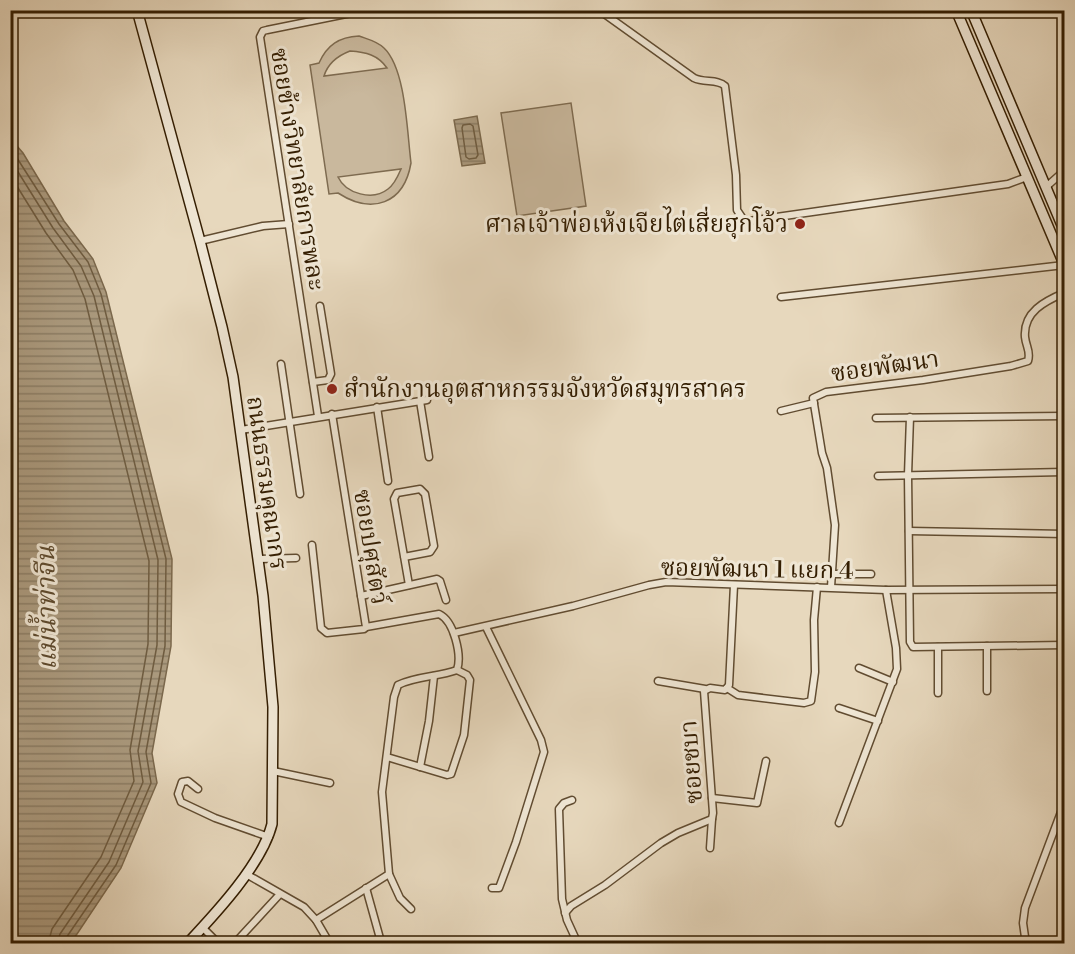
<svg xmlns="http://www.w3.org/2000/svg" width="1075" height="954" font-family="'Libre Bodoni','Noto Serif Thai',serif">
	<defs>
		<pattern id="water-rules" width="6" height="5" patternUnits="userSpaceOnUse" patternTransform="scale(1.5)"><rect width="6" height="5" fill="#aa997d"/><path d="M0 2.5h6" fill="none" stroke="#8b7c64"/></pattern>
	</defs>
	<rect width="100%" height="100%" fill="#e7d8bd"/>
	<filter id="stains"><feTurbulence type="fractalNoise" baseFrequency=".00333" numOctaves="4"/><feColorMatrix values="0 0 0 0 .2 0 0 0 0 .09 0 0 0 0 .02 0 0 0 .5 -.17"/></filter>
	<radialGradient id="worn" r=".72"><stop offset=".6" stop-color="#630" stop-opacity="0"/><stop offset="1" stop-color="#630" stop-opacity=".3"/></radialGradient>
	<g fill="#c9b89d" stroke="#7e6b50" stroke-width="1.5" fill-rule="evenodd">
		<path d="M359 36C367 39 377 41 384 48 406 69 407 132 411 163 404 204 372 215 338 193L329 194 310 65 319 63C327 45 339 37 359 36ZM350 51C366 52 378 55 387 68L324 76C328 63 337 56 350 51ZM401 169C398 176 395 184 388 189 373 201 346 194 338 177Z"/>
		<polygon points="571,103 586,206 517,216 501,113"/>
	</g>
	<g fill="url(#water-rules)" stroke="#7b684c" stroke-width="1.5">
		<polygon points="477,116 485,163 462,166 454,120"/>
		<polygon points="10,138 23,153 64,221 93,259 106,292 172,559 171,646 152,753 157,783 121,868 77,934 69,943 11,943"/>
	</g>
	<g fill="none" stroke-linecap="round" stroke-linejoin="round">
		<g stroke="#6f5c40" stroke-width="1.5">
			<polygon points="470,124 473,126 478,155 476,158 469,159 466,157 462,128 463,125"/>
			<polyline points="10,147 59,224 88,262 101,294 166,559 165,646 146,752 151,783 116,865 66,938 65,944"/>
			<polyline points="10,159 53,228 81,266 94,296 158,560 157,645 138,751 143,782 109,862 60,934 57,944"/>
			<polyline points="10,175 46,233 73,270 85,299 149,561 148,644 130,750 134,781 101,857 52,929 48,944"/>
		</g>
		<g stroke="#614c31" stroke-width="9">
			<g id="street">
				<path d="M599 10 694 78C704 83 718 79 725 86L736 175 737 210 743 219 749 221 1008 184 1027 177"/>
				<polyline points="1046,187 1064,171"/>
				<polyline points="200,241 263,226 289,224"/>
				<polyline points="781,297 1064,265"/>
				<polyline points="281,364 300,494"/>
				<polyline points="313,382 328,380 331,374 320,306"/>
				<polyline points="420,401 429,457"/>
				<polyline points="377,407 388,481"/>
				<polyline points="781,411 814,403"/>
				<polyline points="318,416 260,37 263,31 267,30 366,10"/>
				<polyline points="910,417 908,475 910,642 913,647 1064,645"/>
				<polyline points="876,418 1064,416"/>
				<polyline points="241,430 427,400"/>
				<polyline points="878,476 1064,472"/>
				<polyline points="909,531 1064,534"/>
				<polyline points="312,545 321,628 327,633 364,629 366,627 332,414"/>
				<polyline points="404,557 430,552 434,546 425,494 420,489 397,493 394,499 409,585"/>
				<polyline points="259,559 296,558"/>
				<polyline points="832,574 871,574"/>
				<path d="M831 587 835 525 827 468 822 453 813 398 826 392 923 380 1011 366 1028 361C1031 351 1026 347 1025 337 1023 312 1045 301 1064 293"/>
				<polyline points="361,596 437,579 440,581 446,600"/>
				<polyline points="486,627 541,740 544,752 516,842 499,888 492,888"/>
				<polyline points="454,633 573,606 649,585 666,582 886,590 1064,589"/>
				<polyline points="987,646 987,691"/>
				<polyline points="938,647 938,693"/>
				<polyline points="859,668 893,682"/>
				<polyline points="658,681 705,689"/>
				<polyline points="727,688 738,695 804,703 811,701 815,672 814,620 817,587"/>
				<polyline points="839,708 878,721"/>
				<polyline points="387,757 447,775 451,774 464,735 470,680 467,675 457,670"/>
				<polyline points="420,767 429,721 434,676"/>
				<polyline points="273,771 330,783"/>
				<polyline points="198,789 188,781 182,782 178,794 181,802 215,818 269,837"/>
				<polyline points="712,798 757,803 766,761"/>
				<polyline points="572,800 564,803 559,809 562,899 567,920 578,944"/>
				<polyline points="839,823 897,669 896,648 886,590"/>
				<polyline points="710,848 712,819"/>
				<polyline points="246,874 304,907 316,920 330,944"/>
				<polyline points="389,874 400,898 411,909"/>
				<polyline points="366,888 381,942"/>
				<polyline points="565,913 571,906 605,885 661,843 678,833 712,819 713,813 704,691 710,688 725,690 729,685 734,585"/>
				<path d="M316 920 389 874 382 792 394 697 398 685C416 676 438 677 457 670 462 655 454 621 439 614L366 627"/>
				<polyline points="202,927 219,944"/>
				<polyline points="234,944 280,894"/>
				<polyline points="1026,944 1023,923 1025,908 1064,804"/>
			</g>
		</g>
		<g stroke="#341e02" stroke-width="12">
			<g id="secondary">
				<path d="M137 10 200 241 222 327 233 377 263 596 273 707 272 824C262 864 216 913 187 944"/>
				<polyline points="956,10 1064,264"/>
				<polyline points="971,10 1064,230"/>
			</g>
		</g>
		<use href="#street" stroke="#efe6d4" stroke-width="6"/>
		<use href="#secondary" stroke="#efe6d4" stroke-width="9"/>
	</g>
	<g fill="#8f2418" stroke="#efe6d4" stroke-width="2">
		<circle cx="800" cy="224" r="6"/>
		<circle cx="332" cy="389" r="6"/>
	</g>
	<g text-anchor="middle" stroke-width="6" stroke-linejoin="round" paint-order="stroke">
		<g font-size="24" fill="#341e02" stroke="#efe6d4">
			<text transform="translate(298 169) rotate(81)" y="8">ซอยข้างวิทยาลัยการพละ</text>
			<text transform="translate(885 366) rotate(-8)" y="8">ซอยพัฒนา</text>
			<text transform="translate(267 483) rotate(82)" y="8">ถนนธรรมคุณากร</text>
			<text transform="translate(371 547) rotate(81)" y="8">ซอยปศุสัตว์</text>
			<text transform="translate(757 569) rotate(1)" y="8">ซอยพัฒนา 1 แยก 4</text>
			<text transform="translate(691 762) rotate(-94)" y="8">ซอยชบา</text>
		</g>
		<g font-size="24" fill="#341e02" stroke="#efe6d4" text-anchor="end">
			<text x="788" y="232">ศาลเจ้าพ่อเห้งเจียไต่เสี่ยฮุกโจ้ว</text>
			<text x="344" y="397" text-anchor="start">สำนักงานอุตสาหกรรมจังหวัดสมุทรสาคร</text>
		</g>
		<g font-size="26" font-style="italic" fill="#5d492d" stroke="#efe6d4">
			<text transform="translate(46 608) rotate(-91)" y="9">แม่น้ำท่าจีน</text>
		</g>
	</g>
	<rect width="1075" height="954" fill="none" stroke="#e7d8bd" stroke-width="36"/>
	<rect x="12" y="12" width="1051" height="930" fill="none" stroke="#341e02" stroke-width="3"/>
	<rect x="18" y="18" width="1039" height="918" fill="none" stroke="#341e02" stroke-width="1.5"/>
	<rect width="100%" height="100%" filter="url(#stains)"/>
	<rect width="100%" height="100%" fill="url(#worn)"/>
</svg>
